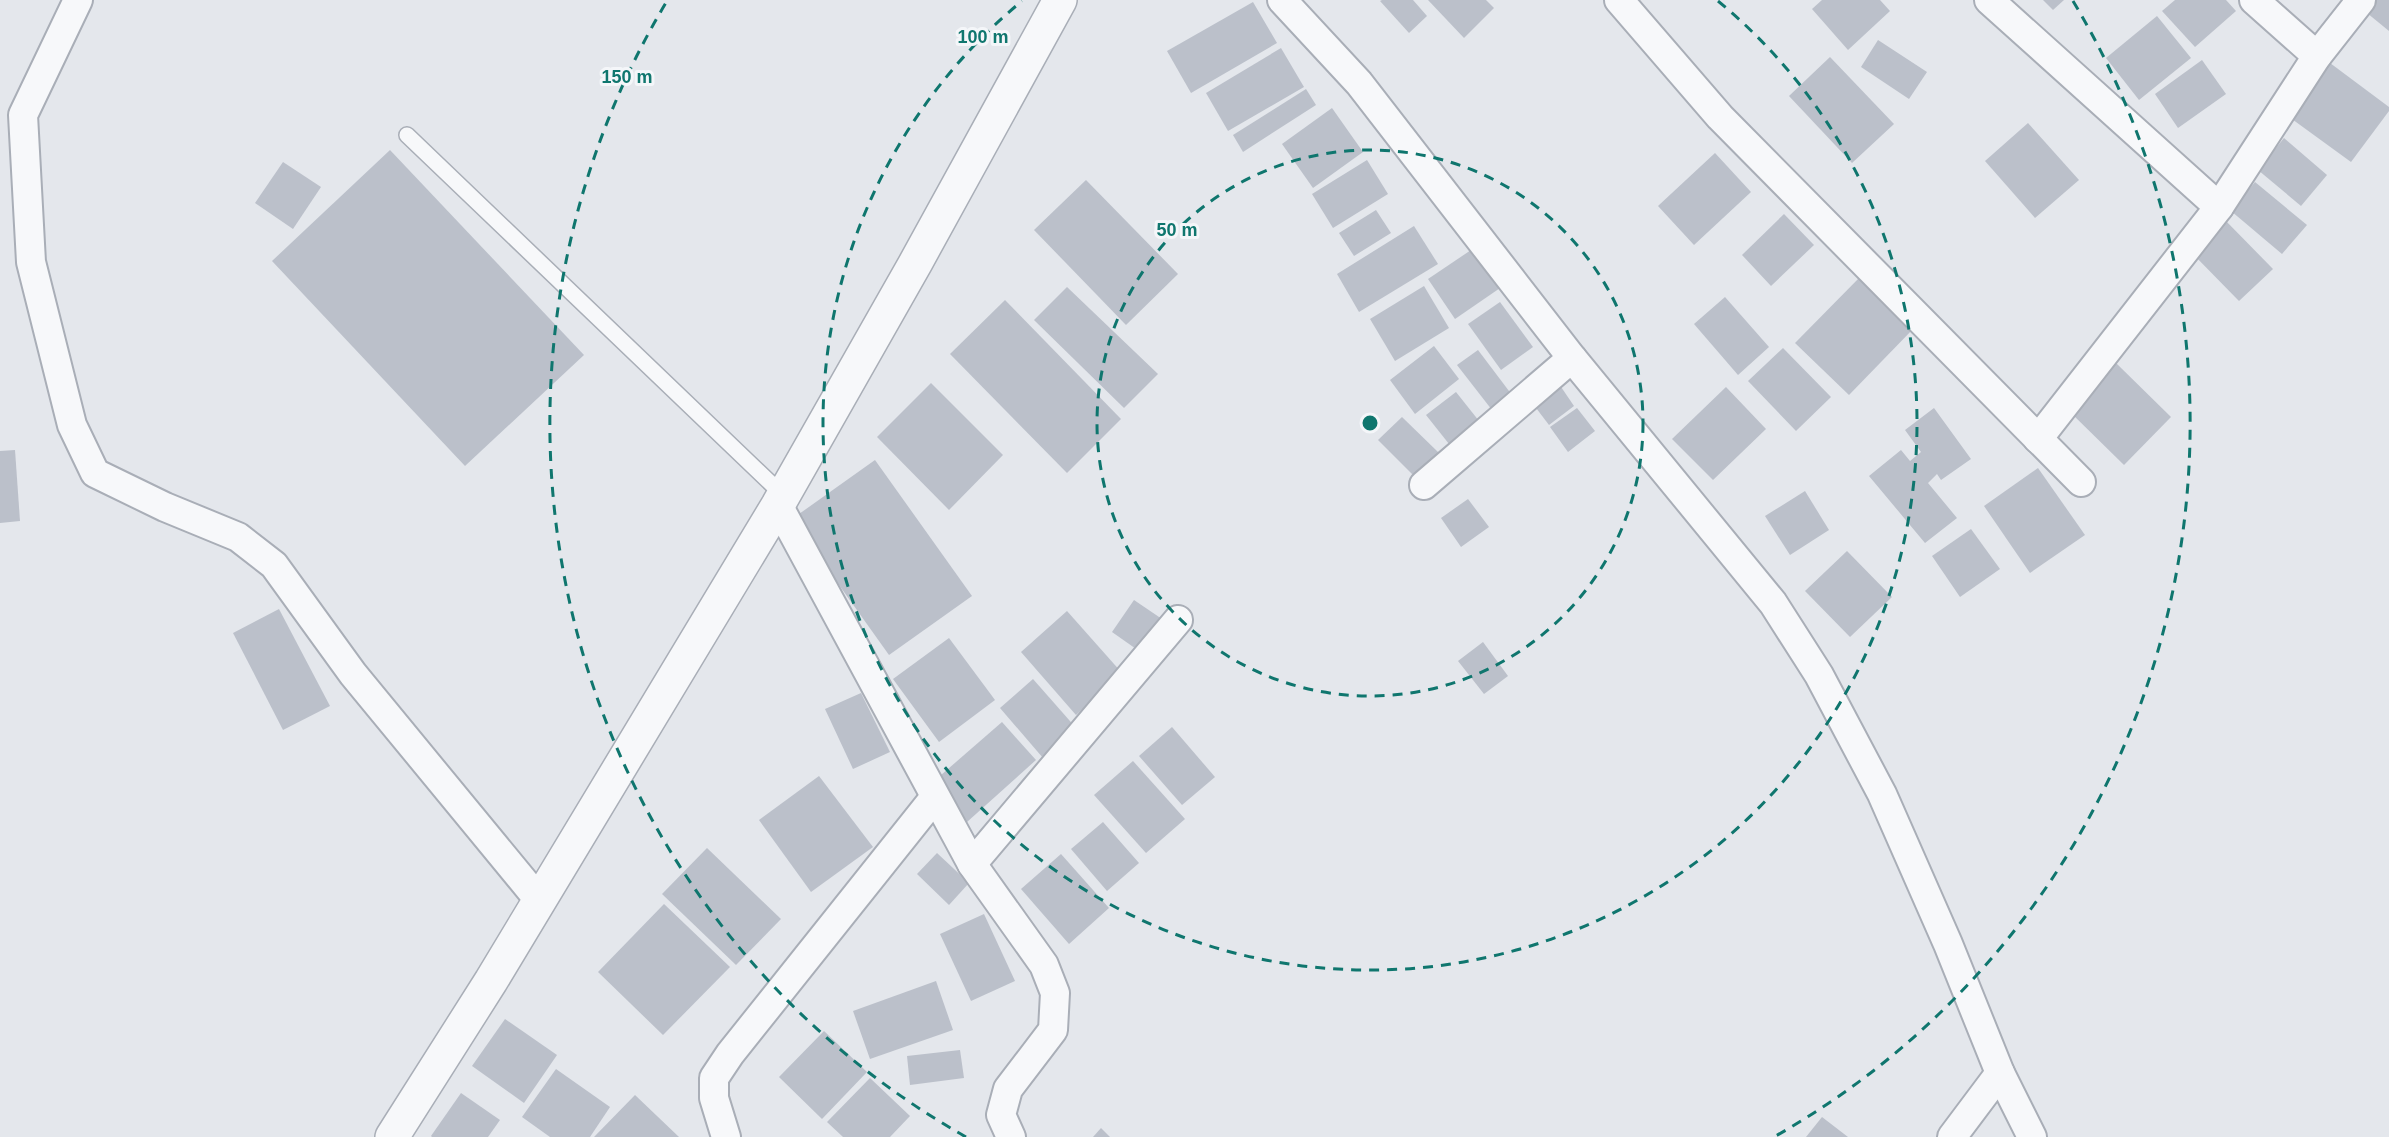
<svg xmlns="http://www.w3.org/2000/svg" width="2389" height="1137" font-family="Arial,sans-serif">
<rect width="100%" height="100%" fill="#e4e7ec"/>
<g fill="#bbc0ca">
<path d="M1382,0H1413L1427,16L1409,33L1380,1Z"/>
<path d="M1428,0H1486L1494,8L1464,38Z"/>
<path d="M1822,0H1880L1890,11L1848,50L1812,9Z"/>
<path d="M2043,0H2064L2053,10Z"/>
<path d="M2175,0H2226L2236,11L2195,47L2162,11Z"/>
<path d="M2377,0H2389V31L2367,13Z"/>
<path d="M1253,2L1277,43L1191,93L1167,51Z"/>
<path d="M2157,16L2191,58L2139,100L2106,58Z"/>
<path d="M1878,40L1927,72L1909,99L1861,67Z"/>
<path d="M1281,48L1304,87L1228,131L1206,93Z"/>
<path d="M1830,57L1894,124L1852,163L1789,96Z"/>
<path d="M2202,60L2226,94L2178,128L2155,94Z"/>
<path d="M2326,60L2389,107V111L2351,162L2285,114Z"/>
<path d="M1306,89L1316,105L1243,152L1233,135Z"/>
<path d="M1332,108L1363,152L1313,188L1282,144Z"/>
<path d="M2028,123L2079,180L2035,218L1985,161Z"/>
<path d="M2284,138L2327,175L2301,206L2258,170Z"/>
<path d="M390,150L584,355L465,466L272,261Z"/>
<path d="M1715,153L1751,192L1694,245L1658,206Z"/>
<path d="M1367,160L1388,194L1333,228L1312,194Z"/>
<path d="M283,162L321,187L293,229L255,203Z"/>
<path d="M1086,180L1178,274L1126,325L1034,230Z"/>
<path d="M2255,182L2307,225L2282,254L2231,211Z"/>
<path d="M1376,210L1391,233L1354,256L1339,233Z"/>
<path d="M1784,214L1814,245L1771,286L1742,255Z"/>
<path d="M2224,219L2273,269L2239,301L2191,252Z"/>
<path d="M1414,226L1438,264L1359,312L1337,274Z"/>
<path d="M1477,246L1503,286L1455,319L1428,279Z"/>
<path d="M1861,276L1914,328L1849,395L1795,343Z"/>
<path d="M1424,286L1449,328L1395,361L1370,319Z"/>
<path d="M1067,287L1158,374L1124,408L1034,320Z"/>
<path d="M1725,297L1769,347L1738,375L1694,324Z"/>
<path d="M1005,300L1121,419L1067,473L950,354Z"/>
<path d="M1500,302L1533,347L1501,370L1468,324Z"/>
<path d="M1434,346L1459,379L1415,414L1390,380Z"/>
<path d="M1783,348L1831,397L1796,431L1748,381Z"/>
<path d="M1478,350L1512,395L1492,410L1457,365Z"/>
<path d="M2116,363L2171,417L2124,465L2069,411Z"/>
<path d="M1557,381L1574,406L1549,425L1530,400Z"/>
<path d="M931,383L1003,455L949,510L877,437Z"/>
<path d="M1726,387L1766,429L1713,480L1672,439Z"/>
<path d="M1456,392L1483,426L1453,449L1426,415Z"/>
<path d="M1577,408L1595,431L1568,452L1550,427Z"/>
<path d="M1934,408L1971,459L1941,480L1937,474L1928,483L1957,518L1925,543L1869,476L1901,450L1910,461L1921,452L1905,430Z"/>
<path d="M1402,417L1439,453L1415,477L1378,440Z"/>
<path d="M15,450L20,521L0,523V451Z"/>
<path d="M875,460L972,596L889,655L792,519Z"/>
<path d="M2038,468L2085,535L2030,573L1984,506Z"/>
<path d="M1805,491L1829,530L1790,555L1765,516Z"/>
<path d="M1468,499L1489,527L1461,547L1441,518Z"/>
<path d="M1971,529L2000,569L1960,597L1932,556Z"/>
<path d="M1847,551L1892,597L1850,637L1805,591Z"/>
<path d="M1134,600L1162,619L1139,651L1112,632Z"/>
<path d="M279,609L330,706L283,730L233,633Z"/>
<path d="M1067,611L1122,673L1076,715L1021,652Z"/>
<path d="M949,638L995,700L939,742L893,679Z"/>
<path d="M1483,642L1508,676L1484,694L1458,661Z"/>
<path d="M1033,679L1077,729L1043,758L1000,708Z"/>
<path d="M861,693L890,752L853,769L825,709Z"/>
<path d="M1002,722L1036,760L967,822L933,782Z"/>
<path d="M1172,727L1215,777L1182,805L1139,756Z"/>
<path d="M1133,761L1185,819L1146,853L1094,795Z"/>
<path d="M819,776L873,847L811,892L759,820Z"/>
<path d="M1103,822L1139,863L1107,891L1071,849Z"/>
<path d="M707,848L781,919L736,965L662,894Z"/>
<path d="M937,853L969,883L949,905L917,874Z"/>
<path d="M1061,854L1109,908L1069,944L1021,889Z"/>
<path d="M664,904L730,967L663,1035L598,972Z"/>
<path d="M984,914L1015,981L971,1001L940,934Z"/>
<path d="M936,981L953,1030L870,1059L853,1011Z"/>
<path d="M505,1019L557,1055L524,1103L472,1066Z"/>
<path d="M824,1031L867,1072L822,1119L779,1077Z"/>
<path d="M960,1050L964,1078L910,1085L907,1056Z"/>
<path d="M556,1069L610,1107L590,1137H550L522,1117Z"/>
<path d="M870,1078L910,1116L890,1137H843L827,1122Z"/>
<path d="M461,1093L500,1120L488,1137H432L431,1136Z"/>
<path d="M635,1095L679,1137H594Z"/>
<path d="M1822,1117L1848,1137H1806Z"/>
<path d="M1101,1128L1110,1137H1093Z"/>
</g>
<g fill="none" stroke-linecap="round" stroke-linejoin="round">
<defs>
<path id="service" d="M407,135L784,496"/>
<g id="minor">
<path d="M78,0L23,115L31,262L72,425L95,473L165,507L238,537L274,565L353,674L539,900"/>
<path d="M1282,0L1359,83L1572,358L1773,603L1819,675L1882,794L1948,944L2000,1073L2032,1137"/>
<path d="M1619,0L1720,117L2081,482"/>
<path d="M1989,0L2219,207"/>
<path d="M2254,0L2317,56"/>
<path d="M2038,439L2219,207L2317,56L2361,0"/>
<path d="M1424,485L1572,358"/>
<path d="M778,505L972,864L1044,965L1055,993L1053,1030L1008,1089L1001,1115L1011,1137"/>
<path d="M972,864L1178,620"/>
<path d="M726,1137L714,1098V1078L730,1054L935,797"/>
<path d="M1952,1137L2000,1073"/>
</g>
<path id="tertiary" d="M392,1137L491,981L778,505L916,262L1060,0"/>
</defs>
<use href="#service" stroke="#a9aeb7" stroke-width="18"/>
<use href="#minor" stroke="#a9aeb7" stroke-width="32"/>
<use href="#tertiary" stroke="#a9aeb7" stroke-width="36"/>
<use href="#service" stroke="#f7f8fa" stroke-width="15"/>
<use href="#minor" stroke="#f7f8fa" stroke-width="28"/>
<use href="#tertiary" stroke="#f7f8fa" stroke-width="33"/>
</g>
<g fill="none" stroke="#0f766e" stroke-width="3" stroke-dasharray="10 8">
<circle cx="1370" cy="423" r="273"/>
<path d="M1718 1A547 547 0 1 1 1022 1"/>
<path d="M966 1137A820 820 0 0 1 667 1M2073 1A820 820 0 0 1 1774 1137"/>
</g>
<circle cx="1370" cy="423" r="9" fill="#0f766e" stroke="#f4f6f9" stroke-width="3"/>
<g font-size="18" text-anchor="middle" font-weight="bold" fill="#0f766e" stroke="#f4f6f9" stroke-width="6" stroke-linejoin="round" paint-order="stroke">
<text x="983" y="43">100 m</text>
<text x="627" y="83">150 m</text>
<text x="1177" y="236">50 m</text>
</g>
</svg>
